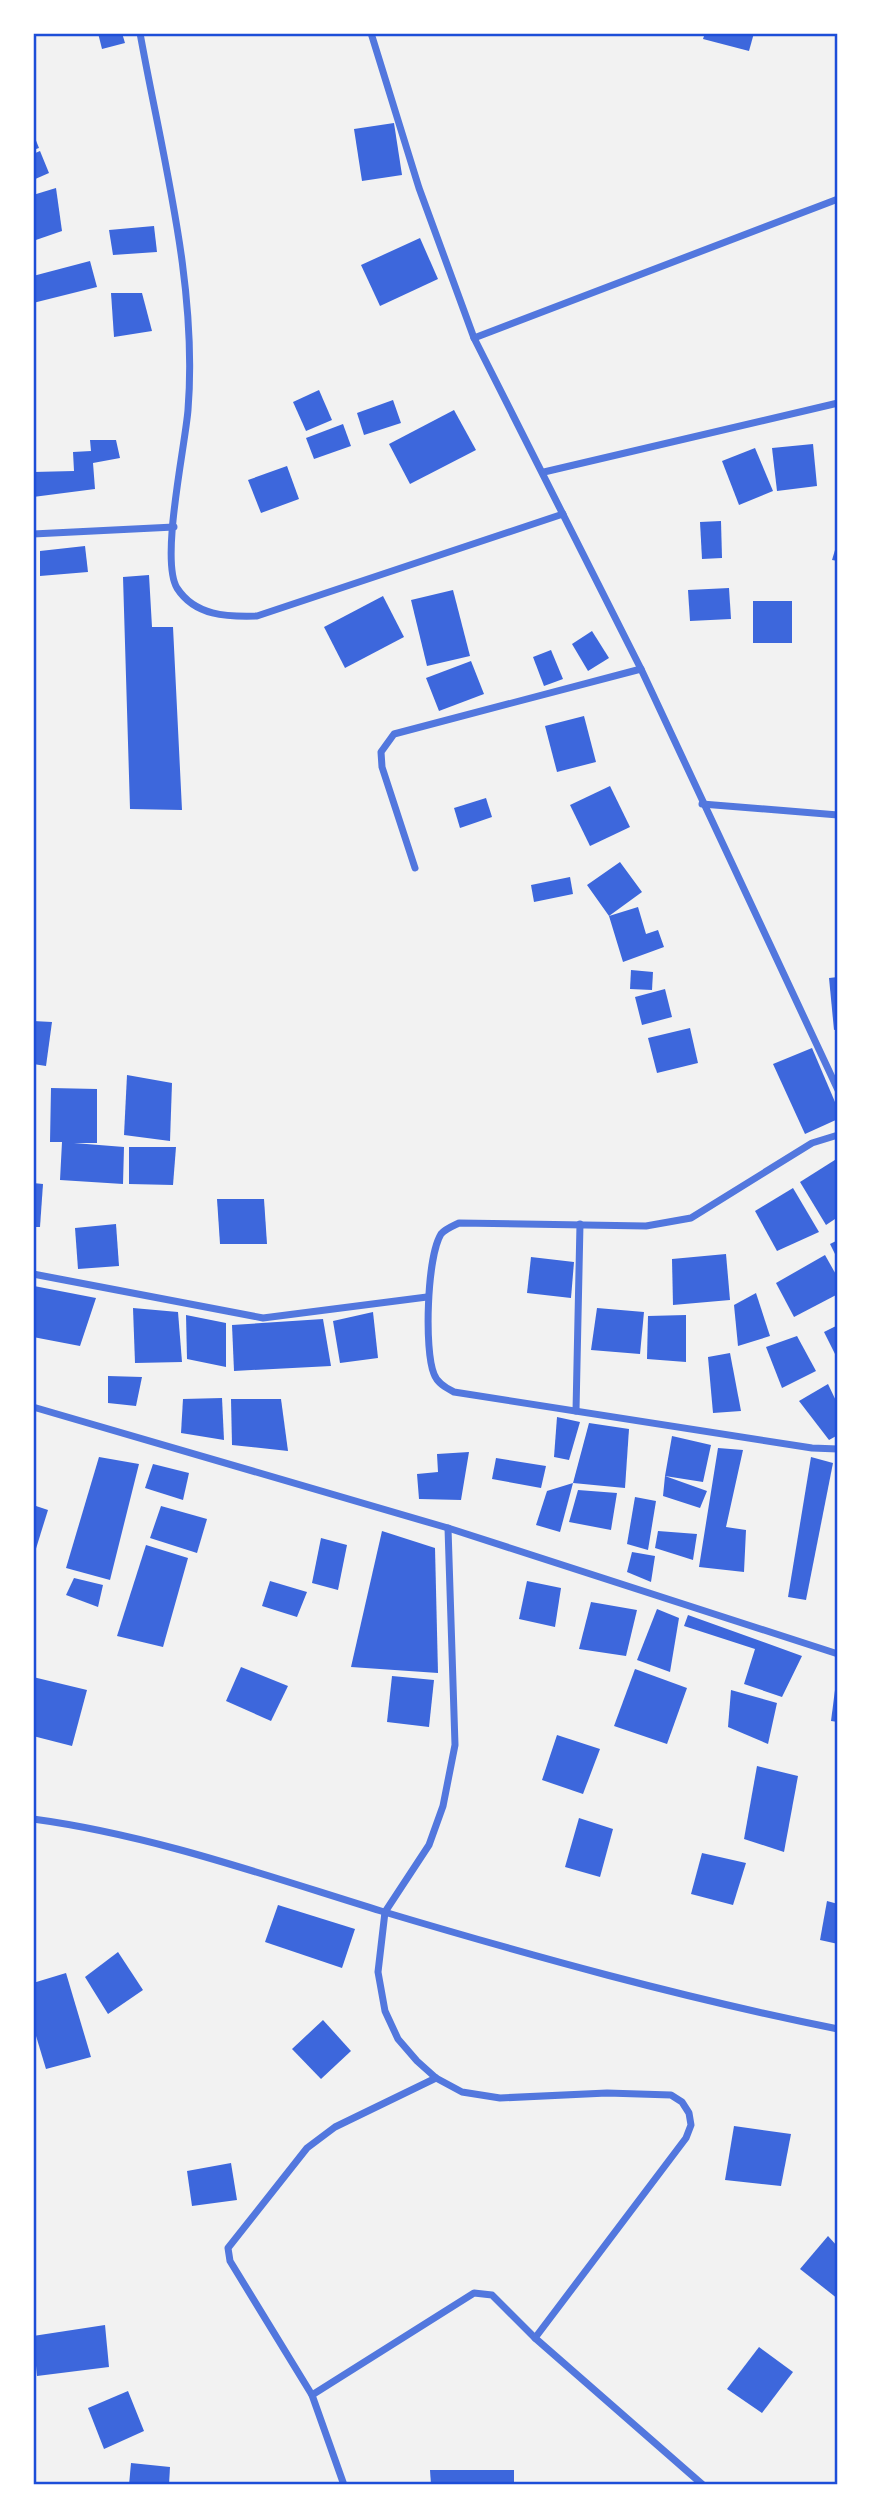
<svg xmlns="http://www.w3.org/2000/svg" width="871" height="2518" font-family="'PT Serif',serif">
<rect width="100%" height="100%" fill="#f2f2f2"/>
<g fill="#3d67dc">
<path d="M98,33H122L125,43L102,49Z"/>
<path d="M705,33H754L749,51L703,39Z"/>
<path d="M394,123L402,175L362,181L354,129Z"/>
<path d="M33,133L39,148L33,150Z"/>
<path d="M40,151L49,173L33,180V154Z"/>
<path d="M56,188L62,231L33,241V195Z"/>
<path d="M154,226L157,252L113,255L109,230Z"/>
<path d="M420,238L438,279L380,306L361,265Z"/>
<path d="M90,261L97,287L33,303V276Z"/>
<path d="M111,293H142L152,331L114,337Z"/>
<path d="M319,390L332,420L306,431L293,402Z"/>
<path d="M393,400L401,423L364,435L357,413Z"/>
<path d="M454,410L476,450L410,484L389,444Z"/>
<path d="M343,424L351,446L314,459L306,438Z"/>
<path d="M90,440H116L120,458L93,463L95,489L33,497V472L74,471L73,452L91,451Z"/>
<path d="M813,444L817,486L777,491L772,448Z"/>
<path d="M755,448L773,491L739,505L722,461Z"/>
<path d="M287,466L299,499L261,513L248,480Z"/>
<path d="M721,521L722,558L702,559L700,522Z"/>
<path d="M838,540V561L832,560Z"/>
<path d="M85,546L88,572L40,576V551Z"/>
<path d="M149,575L152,627H173L182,810L130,809L123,577Z"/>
<path d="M729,588L731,619L690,621L688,590Z"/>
<path d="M453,590L470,656L427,666L411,600Z"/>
<path d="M383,596L404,637L345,668L324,627Z"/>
<rect x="753" y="601" width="39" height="42"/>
<path d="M592,631L609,658L588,671L572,644Z"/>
<path d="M551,650L563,679L544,686L533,657Z"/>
<path d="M471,661L484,694L439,711L426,678Z"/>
<path d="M584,716L596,762L557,772L545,726Z"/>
<path d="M610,786L630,827L590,846L570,805Z"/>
<path d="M486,798L492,817L460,828L454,808Z"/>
<path d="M620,862L642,892L609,916L638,907L646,934L658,930L664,947L623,962L609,916L587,885Z"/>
<path d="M570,877L573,894L534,902L531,885Z"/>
<path d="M631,970L653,972L652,990L630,989Z"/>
<path d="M838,977V1029L834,1030L829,978Z"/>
<path d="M665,989L672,1017L642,1025L635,997Z"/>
<path d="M33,1021L52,1022L46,1066L33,1064Z"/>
<path d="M690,1028L698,1063L657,1073L648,1038Z"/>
<path d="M812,1048L838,1109V1119L805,1134L773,1064Z"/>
<path d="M127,1075L172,1083L170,1141L124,1135Z"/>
<path d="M51,1088L97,1089V1143H74L124,1147L123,1184L60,1180L62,1142H50Z"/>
<path d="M129,1147H176L173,1185L129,1184Z"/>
<path d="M838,1158V1217L826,1225L800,1182Z"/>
<path d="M33,1183L43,1184L40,1227H33Z"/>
<path d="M793,1188L819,1232L777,1251L755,1211Z"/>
<path d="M217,1199H264L267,1244H220Z"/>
<path d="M116,1224L119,1266L78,1269L75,1228Z"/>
<path d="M838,1240V1260L830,1244Z"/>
<path d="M726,1254L730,1300L673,1305L672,1259Z"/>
<path d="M825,1255L838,1278V1294L794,1317L776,1283Z"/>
<path d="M531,1257L574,1262L571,1298L527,1293Z"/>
<path d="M34,1286L96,1298L80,1346L33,1337Z"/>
<path d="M756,1293L770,1336L738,1346L734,1305Z"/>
<path d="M133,1308L178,1312L182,1362L135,1363Z"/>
<path d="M597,1308L644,1312L640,1354L591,1350Z"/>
<path d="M373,1312L378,1358L340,1363L333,1321Z"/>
<path d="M186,1315L226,1323V1367L187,1359Z"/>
<path d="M686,1315V1362L647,1359L648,1316Z"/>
<path d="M323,1319L331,1366L234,1371L232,1325Z"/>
<path d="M838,1325V1360L824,1332Z"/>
<path d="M797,1336L816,1371L782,1388L766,1347Z"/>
<path d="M730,1353L741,1411L713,1413L708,1357Z"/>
<path d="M108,1376L142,1377L136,1406L108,1403Z"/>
<path d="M828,1384L838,1405V1435L829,1440L799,1401Z"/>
<path d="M222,1398L224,1440L181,1433L183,1399Z"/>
<path d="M231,1399H281L288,1451L232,1445Z"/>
<path d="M557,1417L580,1422L569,1460L554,1457Z"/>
<path d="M589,1423L629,1429L625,1488L573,1483Z"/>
<path d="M672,1436L711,1445L703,1482L665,1476L707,1491L700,1508L663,1496L665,1476Z"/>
<path d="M718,1448L743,1450L726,1527L746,1530L744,1572L699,1567Z"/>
<path d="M469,1452L461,1500L419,1499L417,1474L438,1472L437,1454Z"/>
<path d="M99,1457L139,1464L110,1580L66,1568Z"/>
<path d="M811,1457L833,1463L806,1600L788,1597Z"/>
<path d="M496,1458L546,1466L541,1488L492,1479Z"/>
<path d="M153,1464L189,1473L183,1500L145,1488Z"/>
<path d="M573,1483L560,1532L536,1525L547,1491Z"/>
<path d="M578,1490L617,1493L611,1530L569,1522Z"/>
<path d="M635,1497L656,1501L648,1550L627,1544Z"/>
<path d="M33,1505L48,1510L34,1555L33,1554Z"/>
<path d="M161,1506L207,1519L197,1553L150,1538Z"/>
<path d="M382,1531L435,1548L438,1673L351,1667Z"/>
<path d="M658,1531L697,1534L693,1560L655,1548Z"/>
<path d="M321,1538L347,1545L338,1590L312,1583Z"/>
<path d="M146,1545L188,1558L163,1647L117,1636Z"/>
<path d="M632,1552L655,1556L651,1582L627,1572Z"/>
<path d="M74,1578L103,1585L98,1607L66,1595Z"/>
<path d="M270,1581L307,1592L297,1617L262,1606Z"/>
<path d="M527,1581L561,1588L555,1627L519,1619Z"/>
<path d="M591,1602L637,1610L626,1656L579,1649Z"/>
<path d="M657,1609L679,1618L670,1672L637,1660Z"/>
<path d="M688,1615L802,1656L782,1697L744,1684L755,1649L684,1626Z"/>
<path d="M241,1667L288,1686L271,1721L226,1701Z"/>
<path d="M635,1669L687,1688L667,1744L614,1726Z"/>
<path d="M392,1676L434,1680L429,1727L387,1722Z"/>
<path d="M33,1677L87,1690L72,1746L33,1736Z"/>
<path d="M836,1682H838V1722L831,1721Z"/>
<path d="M731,1690L777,1703L768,1744L728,1727Z"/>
<path d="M557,1735L600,1749L583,1794L542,1780Z"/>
<path d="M757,1766L798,1776L784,1852L744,1839Z"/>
<path d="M579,1818L613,1829L600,1877L565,1867Z"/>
<path d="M702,1853L746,1863L733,1905L691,1894Z"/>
<path d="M827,1901L838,1904V1944L820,1940Z"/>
<path d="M278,1905L355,1929L342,1968L265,1942Z"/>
<path d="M118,1952L143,1990L108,2014L85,1977Z"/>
<path d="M66,1973L91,2057L46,2069L33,2026V1983Z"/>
<path d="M323,2020L351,2051L321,2079L292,2049Z"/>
<path d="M734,2126L791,2134L781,2186L725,2180Z"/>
<path d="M231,2163L237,2200L192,2206L187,2171Z"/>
<path d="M828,2236L838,2247V2299L800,2269Z"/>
<path d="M105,2325L109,2367L37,2376L33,2336Z"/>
<path d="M759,2347L793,2372L762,2413L727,2389Z"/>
<path d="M128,2391L144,2431L104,2449L88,2408Z"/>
<path d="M131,2463L170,2467L169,2485H129Z"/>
<path d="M430,2470H514V2485H431Z"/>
</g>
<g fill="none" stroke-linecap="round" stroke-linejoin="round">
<g stroke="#5277de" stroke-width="7">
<path d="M140,33C162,156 198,285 188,410C185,447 160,560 177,588C195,616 227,617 257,616L563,514"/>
<path d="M371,33L419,188L474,338L641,669L838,1090"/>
<path d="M474,338L838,199"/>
<path d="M544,472L838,403"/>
<path d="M33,534L174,527"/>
<path d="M702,804L838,815"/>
<path d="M415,868L382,767L381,752L394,734L641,669"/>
<path d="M838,1135L812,1143L691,1218L646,1226L459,1223C453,1226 445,1229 441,1234C427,1257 424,1350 434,1374C437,1383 446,1388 454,1392L812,1448L838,1449"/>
<path d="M33,1274L263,1318L427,1297"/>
<path d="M33,1407L448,1528L838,1654"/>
<path d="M576,1411L580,1224"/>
<path d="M448,1528L455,1745L443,1806L429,1845L385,1912L378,1972L385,2011L398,2039L417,2061L436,2078L462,2092L500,2098L607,2093L671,2095L682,2102L689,2113L691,2125L686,2138L535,2338L703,2485"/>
<path d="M33,1819C152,1835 267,1876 381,1911C532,1956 683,1998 838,2029"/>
<path d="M312,2395L474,2293L492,2295L535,2338"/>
<path d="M344,2485L312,2395L230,2261L228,2248L307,2148L335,2127L436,2078"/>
</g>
</g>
<rect width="871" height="2518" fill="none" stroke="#ffffff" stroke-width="70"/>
<rect x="35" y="35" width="801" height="2448" fill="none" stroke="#1d4ed8" stroke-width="2.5"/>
</svg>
